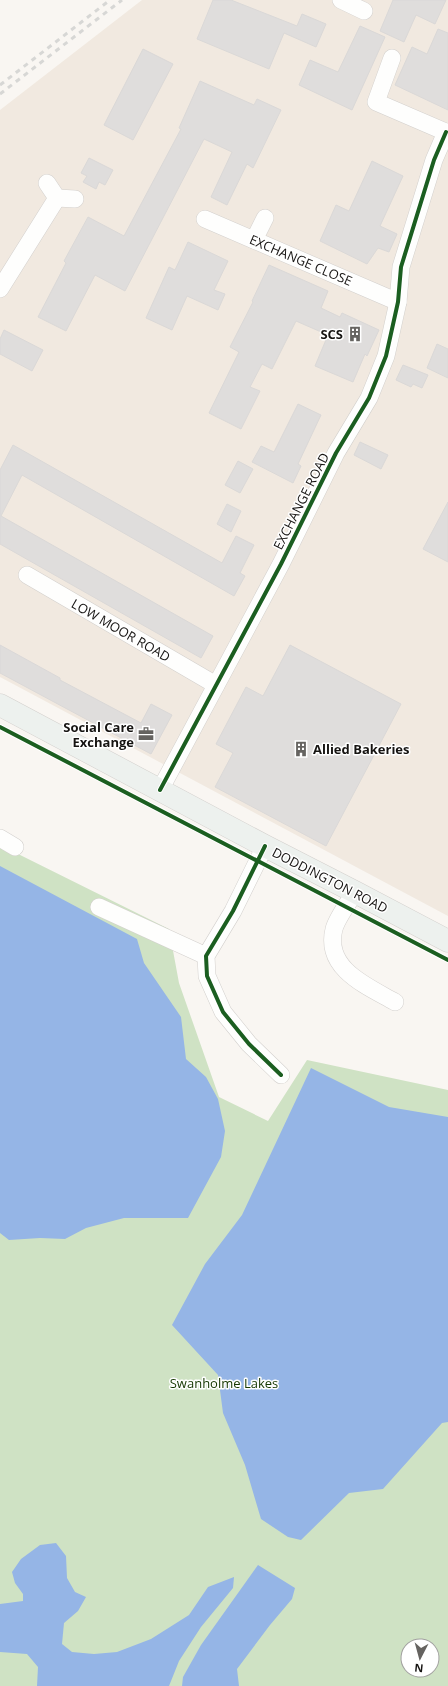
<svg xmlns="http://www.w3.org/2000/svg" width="448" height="1686" font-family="'Open Sans',sans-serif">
<rect width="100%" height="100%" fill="#f9f6f2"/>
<path fill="#f1e9e0" d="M142,0H448V916L0,677V110Z"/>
<path fill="#cfe2c4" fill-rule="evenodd" d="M0,845L169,929L179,983L219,1097L268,1121L307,1060L448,1090V1686H0ZM408,1646H432V1670H408Z"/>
<g fill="#95b5e6">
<path d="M0,866L137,939L144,963L181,1017L186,1059L206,1077L218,1099L225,1131L221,1157L188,1218H124L86,1228L65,1239L40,1238L9,1240L0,1233Z"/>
<path d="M311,1068L389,1107L448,1117V1422L442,1423L383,1489L349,1493L301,1540L288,1537L261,1519L245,1465L223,1413L218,1375L172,1325L205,1264L242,1215Z"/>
<path d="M56,1543L66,1556L67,1578L75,1592L86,1597L78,1611L64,1623L62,1644L72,1652L94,1654L117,1652L151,1639L189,1615L208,1587L234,1577L233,1588L201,1627L179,1661L169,1686H37L38,1667L27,1654L0,1652V1604L23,1601V1594L15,1583L12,1572L21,1559L40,1545Z"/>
<path d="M258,1565L295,1588L292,1599L270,1625L237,1669L239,1686H182L183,1677L201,1645Z"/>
</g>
<g fill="#dfdddc" stroke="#dad8d7">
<path d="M213,0H231L297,26L302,14L326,24L316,47L284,33L269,69L197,39Z"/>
<path d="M393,0H446L435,24L416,15L404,42L380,31Z"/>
<path d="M360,26L385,37L352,110L299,85L310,60L338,72Z"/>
<path d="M438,29L448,33V110L395,85L412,47L427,54Z"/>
<path d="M143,49L173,64L133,140L104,125Z"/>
<path d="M200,81L254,105L257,99L281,110L253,168L247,164L227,205L211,197L232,152L204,139L125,291L95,275L66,331L38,317L66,263L64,261L88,217L124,236L181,129L179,128Z"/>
<path d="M89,158L113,170L105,185L99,182L96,189L83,182L87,176L81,173Z"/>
<path d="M372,161L403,176L380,226L397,234L389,252L378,248L367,264L320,241L336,205L349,211Z"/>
<path d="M188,242L228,261L214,290L225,294L218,310L187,296L172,330L146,318L169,267L175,270Z"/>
<path d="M269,265L328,291L321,308L340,317L342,313L379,330L367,356L365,354L353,382L315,366L328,335L296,321L272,369L262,364L250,387L260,391L241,429L209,413L239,352L230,347L253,302L252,301Z"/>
<path d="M4,330L43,350L32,371L0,354V339Z"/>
<path d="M437,344L448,349V378L427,368Z"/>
<path d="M403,365L428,375L422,388L413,384L411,387L396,380Z"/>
<path d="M298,404L321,415L298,464L301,466L293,483L252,462L261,446L274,452Z"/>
<path d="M360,442L388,455L381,469L354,455Z"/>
<path d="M13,445L222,563L236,536L254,545L240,573L245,576L234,596L22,475L1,516L213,636L201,658L0,544V470Z"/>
<path d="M238,461L253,469L240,493L225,485Z"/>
<path d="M448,502V562L423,549Z"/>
<path d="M227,504L241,511L231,532L217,524Z"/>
<path d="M0,645L60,678V680L141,723L151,704L172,715L151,754L0,673Z"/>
<path d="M290,645L401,704L326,846L215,787L233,753L216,744L246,687L263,696Z"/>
</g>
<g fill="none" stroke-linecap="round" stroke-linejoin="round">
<defs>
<g id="minor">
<path d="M341,0L364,11"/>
<path d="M392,58L376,102L448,133"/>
<path d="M47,183L57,198L75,199"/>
<path d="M205,219L398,302"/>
<path d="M254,240L265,218"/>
<path d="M0,289L57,198"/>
<path d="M27,575L216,685"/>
<path d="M160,790L281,564L336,453L369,398L386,356L398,302L401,267L434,160L446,132"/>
<path d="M0,838L15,847"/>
<path d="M265,846L233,911L206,956L207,976L223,1012L249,1044L281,1075"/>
<path d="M355,892C349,902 337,918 334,929C324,969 367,986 395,1002"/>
<path d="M99,907L206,956"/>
</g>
<path id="secondary" d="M0,705L265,846L355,892L448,941"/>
</defs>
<use href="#minor" stroke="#d3d0cd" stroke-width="18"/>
<use href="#secondary" stroke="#d3d0cd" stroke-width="23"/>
<use href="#minor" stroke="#fefefd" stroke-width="17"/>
<use href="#secondary" stroke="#edf1ee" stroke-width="22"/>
<g stroke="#d7d7d5" stroke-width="3" stroke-dasharray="5 5" stroke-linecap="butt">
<path d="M0,85L110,0"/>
<path d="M0,94L122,0"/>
</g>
<defs>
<g id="cycleway">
<path d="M0,727L448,960"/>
<path d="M160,790L281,564L336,453L369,398L386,356L398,302L401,267L434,160L446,132"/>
<path d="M265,846L233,911L206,956L207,976L223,1012L249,1044L281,1075"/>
</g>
</defs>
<use href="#cycleway" stroke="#fff" stroke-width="6"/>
<use href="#cycleway" stroke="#1b5e20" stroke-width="4"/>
</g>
<defs>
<symbol id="building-bare" viewBox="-9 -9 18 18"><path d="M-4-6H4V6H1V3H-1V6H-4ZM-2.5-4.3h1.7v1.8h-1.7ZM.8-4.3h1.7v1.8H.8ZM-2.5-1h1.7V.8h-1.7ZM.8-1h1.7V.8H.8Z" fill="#656360" stroke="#fff" stroke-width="2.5" paint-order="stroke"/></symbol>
<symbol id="office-bare" viewBox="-9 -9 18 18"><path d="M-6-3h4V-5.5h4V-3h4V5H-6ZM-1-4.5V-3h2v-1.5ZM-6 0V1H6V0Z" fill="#656360" stroke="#fff" stroke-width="2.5" paint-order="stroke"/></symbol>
</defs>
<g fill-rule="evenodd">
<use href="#building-bare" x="344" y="323" width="22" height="22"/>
<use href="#office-bare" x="135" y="723" width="22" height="22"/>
<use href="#building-bare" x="290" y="738" width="22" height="22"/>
</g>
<g text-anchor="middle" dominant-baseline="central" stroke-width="3" stroke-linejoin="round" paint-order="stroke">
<g font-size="13" fill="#161412" stroke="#fff">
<text transform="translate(301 260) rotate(23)">EXCHANGE CLOSE</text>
<text transform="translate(301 501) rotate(-63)">EXCHANGE ROAD</text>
<text transform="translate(121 630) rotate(30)">LOW MOOR ROAD</text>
<text transform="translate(330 880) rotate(27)">DODDINGTON ROAD</text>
</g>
<g font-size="13" font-weight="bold" fill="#161412" stroke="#fff" text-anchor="end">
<text x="343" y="334">SCS</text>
<text x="134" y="727">Social Care<tspan x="134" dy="15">Exchange</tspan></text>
<text x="313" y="749" text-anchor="start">Allied Bakeries</text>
</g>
<g font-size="13" fill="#143701" stroke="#fff">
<text x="224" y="1383">Swanholme Lakes</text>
</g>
</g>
<g transform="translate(420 1658) rotate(186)"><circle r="19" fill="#ffffff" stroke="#a2a1a0"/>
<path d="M0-3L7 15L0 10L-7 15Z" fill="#656360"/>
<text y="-6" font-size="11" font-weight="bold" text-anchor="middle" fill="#161412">N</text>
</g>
</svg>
